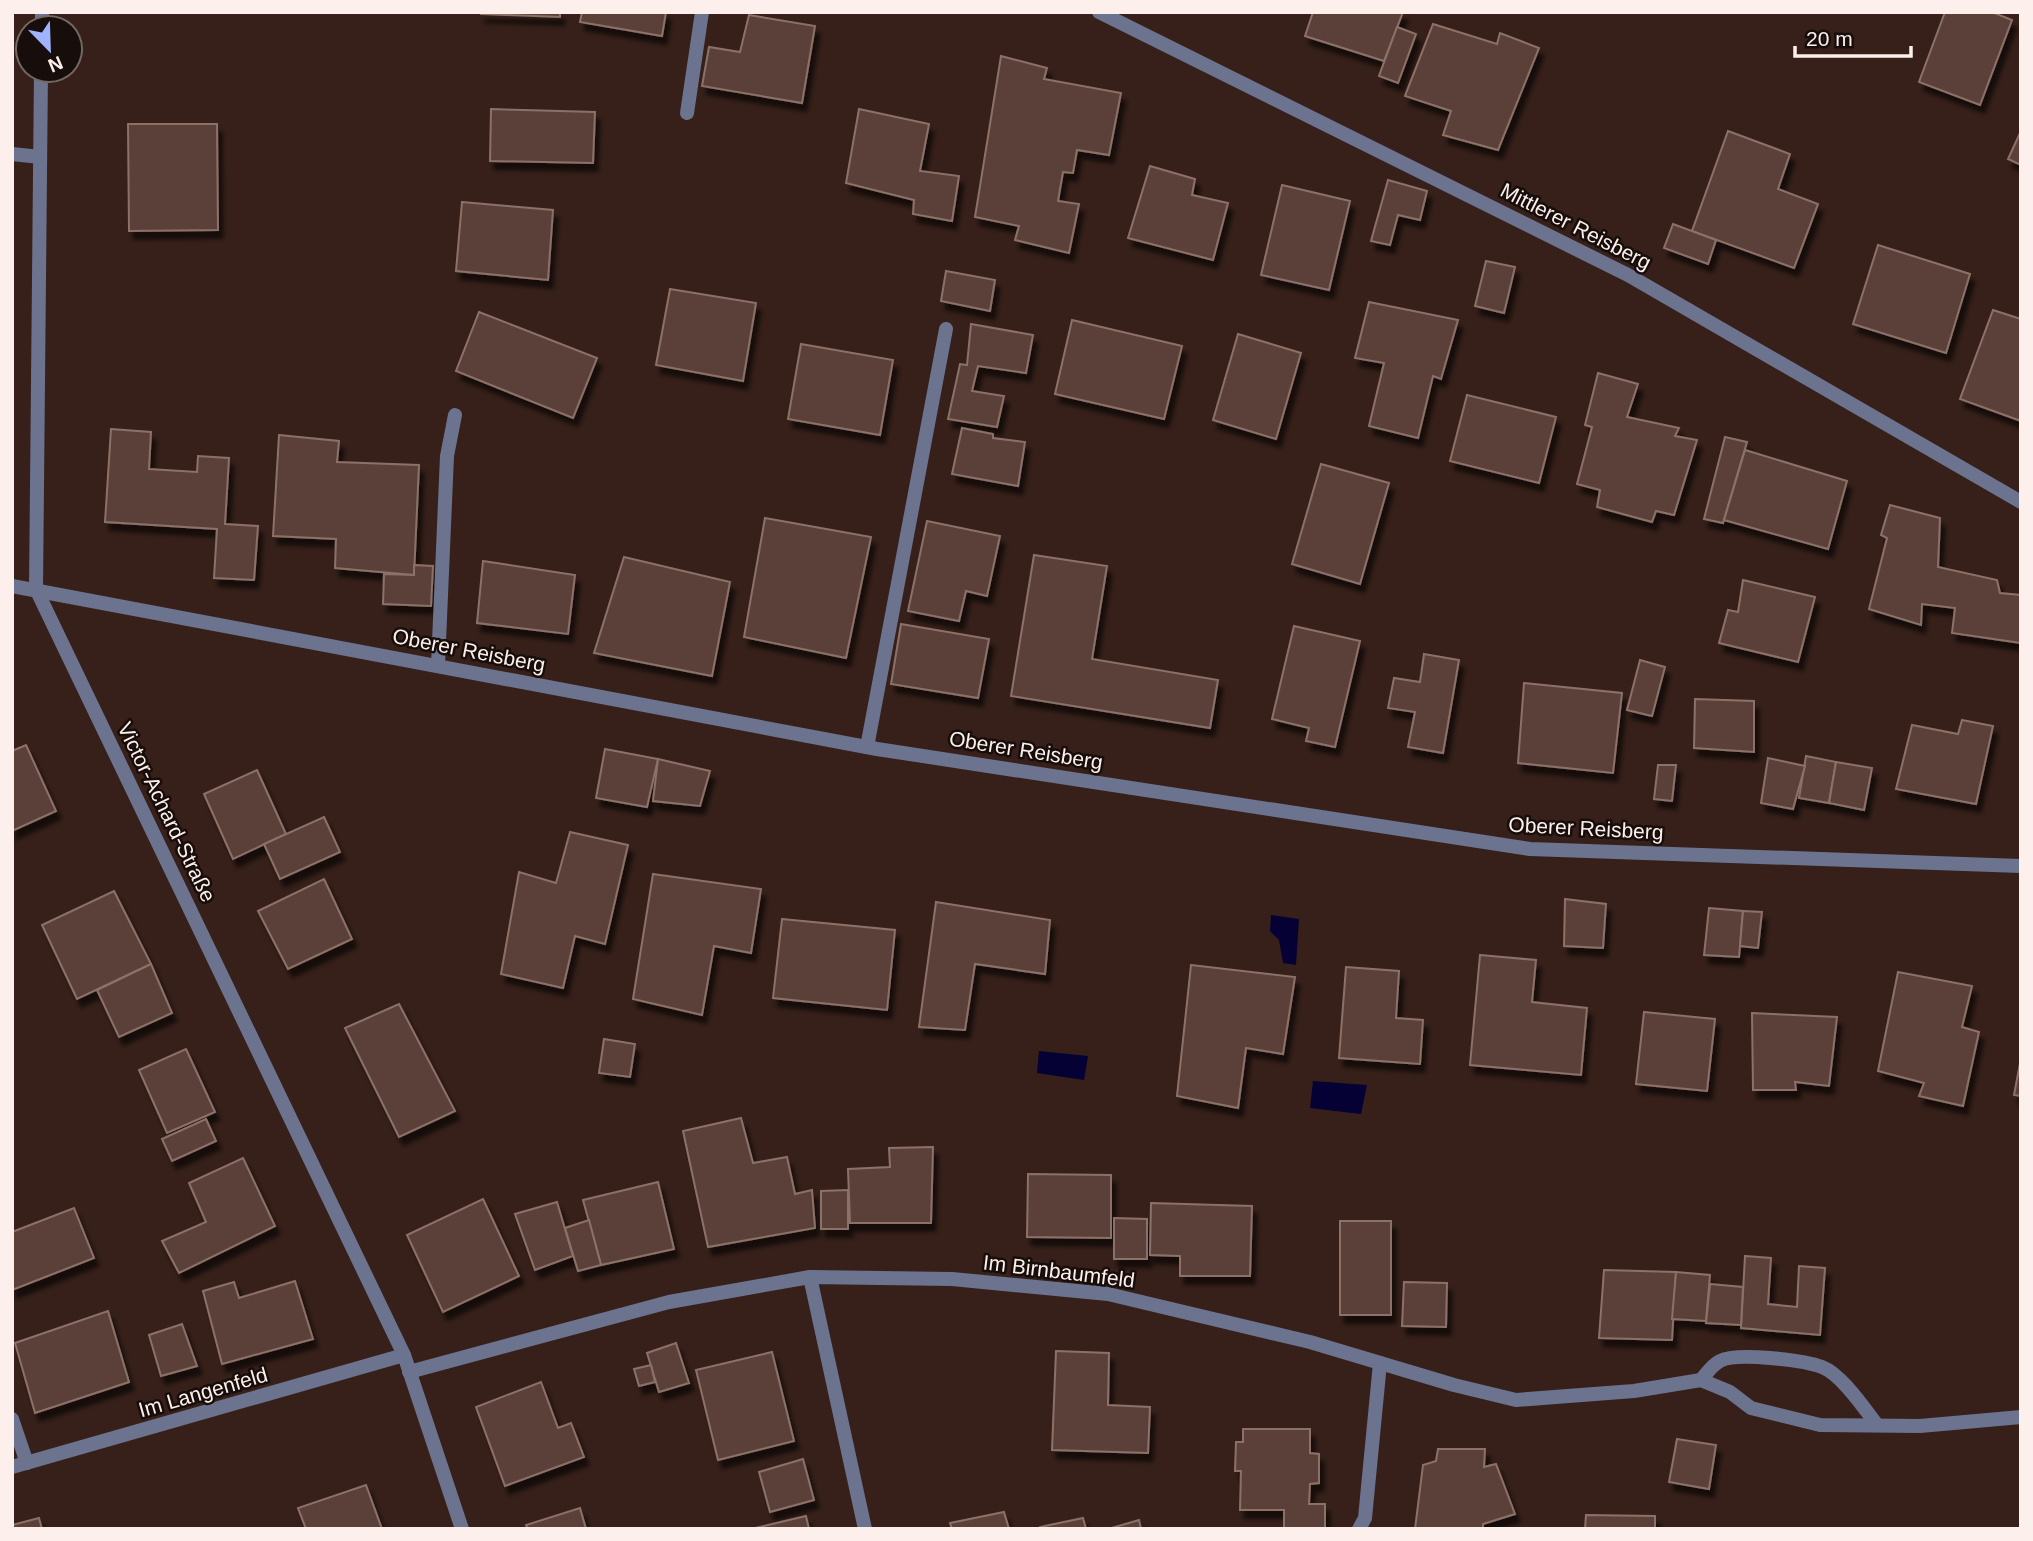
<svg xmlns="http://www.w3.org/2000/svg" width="2033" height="1541" font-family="Helvetica,sans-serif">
<defs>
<filter id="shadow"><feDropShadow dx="4.5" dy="8" stdDeviation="2" flood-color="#0009"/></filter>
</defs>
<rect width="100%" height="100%" fill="#362019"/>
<g fill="#060135">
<path d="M1271,915L1299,919L1296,965L1283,963L1279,940L1270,931Z"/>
<path d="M1039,1051L1088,1056L1084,1080L1037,1073Z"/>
<path d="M1313,1081L1367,1085L1361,1114L1310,1108Z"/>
</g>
<g fill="#5a4139" stroke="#8c7168" stroke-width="2" filter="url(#shadow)">
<path d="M481,12H560V17L481,14Z"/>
<path d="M582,12H666L662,36L580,22Z"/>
<path d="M1313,12H1403L1384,61L1305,36Z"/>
<path d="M1945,12H1992L2012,20L1980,105L1919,82Z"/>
<path d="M749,15L815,26L802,103L702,86L709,47L740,52Z"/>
<path d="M1433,24L1497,44L1500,33L1539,48L1498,150L1443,135L1451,111L1405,96Z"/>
<path d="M1397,27L1416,34L1398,83L1379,76Z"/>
<path d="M1001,56L1047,68L1044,79L1121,93L1109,155L1077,150L1073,173L1063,172L1058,201L1079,204L1069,253L1015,240L1019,226L975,217Z"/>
<path d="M491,109L595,112L593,163L490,161Z"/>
<path d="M859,109L929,124L920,171L959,176L952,221L913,214L914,200L846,183Z"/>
<path d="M128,124H217L218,230L129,231Z"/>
<path d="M1728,131L1790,154L1778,189L1818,204L1794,268L1692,231Z"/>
<path d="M2021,131V165L2008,159Z"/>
<path d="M1150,166L1195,179L1192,195L1228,203L1213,260L1128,238Z"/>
<path d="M1388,180L1427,191L1420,220L1398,215L1390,245L1371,241Z"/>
<path d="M1282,185L1350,201L1329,290L1261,275Z"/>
<path d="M462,202L553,210L548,280L456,271Z"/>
<path d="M1673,224L1716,240L1708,264L1664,248Z"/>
<path d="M1878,245L1970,274L1946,353L1853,324Z"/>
<path d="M1486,261L1515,267L1504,313L1475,306Z"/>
<path d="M946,271L995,280L990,311L941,301Z"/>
<path d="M670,289L756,303L743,381L656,365Z"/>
<path d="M1369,302L1458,320L1441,379L1433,376L1418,438L1369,426L1384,363L1355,358Z"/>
<path d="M1993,310L2021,319V421L1960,399Z"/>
<path d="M479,312L597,358L573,418L456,371Z"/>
<path d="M1072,320L1182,346L1164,419L1055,394Z"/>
<path d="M971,324L1033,335L1026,373L978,366L972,391L1004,396L997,427L948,419L960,364L967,365Z"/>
<path d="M1238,334L1301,353L1276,439L1213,420Z"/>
<path d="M801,344L893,360L880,435L788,419Z"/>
<path d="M1598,373L1638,384L1627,417L1679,428L1675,436L1697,440L1674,515L1656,511L1652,522L1597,507L1600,490L1577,484L1592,427L1585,425Z"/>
<path d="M1467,395L1556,417L1539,483L1450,461Z"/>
<path d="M962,428L993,434V438L1025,442L1018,486L952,474Z"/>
<path d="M111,429L151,432L149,469L197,472L198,456L229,458L225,524L258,526L254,580L214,578L217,529L105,522Z"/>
<path d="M279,435L339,441L337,462L419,465L414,575L335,568L336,539L273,536Z"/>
<path d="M1725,437L1747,442L1723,523L1704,519Z"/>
<path d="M1745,450L1847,481L1828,549L1724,520Z"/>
<path d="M1321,464L1389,483L1360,584L1292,564Z"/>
<path d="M1890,505L1940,518L1938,567L1997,580L2000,593L2021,595V643L1952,633L1955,608L1922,604L1921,625L1869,609L1887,538L1881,535Z"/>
<path d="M765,518L871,537L846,658L744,637Z"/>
<path d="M927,521L1000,536L987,596L966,591L959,621L908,611Z"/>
<path d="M1034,555L1107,566L1092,659L1218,680L1210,728L1011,696Z"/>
<path d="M624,557L730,582L712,676L594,653Z"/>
<path d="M483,561L575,575L568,634L477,623Z"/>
<path d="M414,565L433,566L431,606L383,604L384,574L414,575Z"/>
<path d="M1743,580L1815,597L1798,662L1719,643L1728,610L1738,612Z"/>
<path d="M901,624L989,639L978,698L891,684Z"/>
<path d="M1294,626L1360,641L1335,747L1306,741L1309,728L1272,719Z"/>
<path d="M1424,654L1459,660L1443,753L1408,747L1415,712L1388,708L1394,678L1420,682Z"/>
<path d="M1640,660L1665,667L1652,716L1627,710Z"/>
<path d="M1524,683L1622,693L1613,773L1518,763Z"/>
<path d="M1695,699L1754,701V752L1694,748Z"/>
<path d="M1962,720L1993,726L1976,804L1896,789L1912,725L1958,734Z"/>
<path d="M26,745L56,811L12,831V751Z"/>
<path d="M605,749L658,759L647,807L596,798Z"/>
<path d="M1806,756L1836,762L1829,803L1799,798Z"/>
<path d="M1768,758L1805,766L1793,809L1761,803Z"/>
<path d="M658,759L710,771L700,806L653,801Z"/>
<path d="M1836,762L1872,768L1864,810L1829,803Z"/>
<path d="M1658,765H1676L1672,801L1654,799Z"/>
<path d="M257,770L286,834L233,859L204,794Z"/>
<path d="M324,817L340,852L280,879L264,844Z"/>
<path d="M570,832L628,845L605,944L575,936L563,988L501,974L519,872L556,883Z"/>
<path d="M653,874L761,889L751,953L714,946L702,1015L633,999Z"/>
<path d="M324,879L352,939L288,969L258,911Z"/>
<path d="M114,891L151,964L77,999L42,925Z"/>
<path d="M1565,899L1606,904L1603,948L1564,946Z"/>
<path d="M936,902L1050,920L1045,974L975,964L965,1030L919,1027Z"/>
<path d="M1709,908L1743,911L1739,957L1704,955Z"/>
<path d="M1743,911L1762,912L1758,948L1740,946Z"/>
<path d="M782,919L895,930L887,1010L773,998Z"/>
<path d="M1480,955L1536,960L1532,1002L1587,1008L1581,1075L1470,1065Z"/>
<path d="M151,964L172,1013L119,1037L97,990Z"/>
<path d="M1191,965L1295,977L1283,1054L1246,1048L1238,1108L1177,1096Z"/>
<path d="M1346,967L1399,971L1396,1018L1423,1020L1420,1064L1339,1058Z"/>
<path d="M1898,972L1972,986L1962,1027L1979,1032L1963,1106L1919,1096L1924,1083L1878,1071Z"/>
<path d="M399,1004L455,1111L399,1137L345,1028Z"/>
<path d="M1644,1012L1715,1019L1707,1091L1636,1084Z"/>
<path d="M1752,1013L1837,1017L1829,1086L1795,1082L1796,1090H1753Z"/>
<path d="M604,1039L635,1044L630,1077L599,1073Z"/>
<path d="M186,1049L215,1112L167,1133L139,1070Z"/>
<path d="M2021,1058V1096L2014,1095Z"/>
<path d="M741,1118L753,1163L787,1157L795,1194L812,1190L815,1228L708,1247L683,1131Z"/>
<path d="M206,1119L216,1141L172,1161L162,1139Z"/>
<path d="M933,1147L931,1223H850L848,1169L890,1167L889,1148Z"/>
<path d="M243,1158L275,1226L179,1273L162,1241L206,1222L189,1183Z"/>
<path d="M1028,1174L1111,1175V1238L1027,1237Z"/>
<path d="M658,1182L674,1249L601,1265L583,1200Z"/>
<path d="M848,1190V1229H821V1191Z"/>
<path d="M483,1199L519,1276L443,1312L407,1235Z"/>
<path d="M557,1202L573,1256L535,1270L515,1214Z"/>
<path d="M1151,1203L1252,1206L1250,1276H1180V1256L1150,1255Z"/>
<path d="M74,1208L94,1258L12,1290V1232Z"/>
<path d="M1114,1218L1147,1219V1259H1114Z"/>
<path d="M589,1220L601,1265L578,1271L565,1228Z"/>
<rect x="1340" y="1221" width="51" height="94"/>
<path d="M1745,1256L1771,1258L1768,1304L1797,1307L1799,1266L1825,1268L1820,1335L1741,1328Z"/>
<path d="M1604,1270L1676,1272L1672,1340L1599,1338Z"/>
<path d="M1676,1272L1710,1275L1706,1321L1672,1319Z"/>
<path d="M295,1281L313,1339L222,1364L203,1291L234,1282L239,1298Z"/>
<path d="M1404,1282L1447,1283L1446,1327L1402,1326Z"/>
<path d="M1710,1284L1743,1287L1741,1325L1706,1323Z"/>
<path d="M108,1311L129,1382L35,1413L15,1343Z"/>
<path d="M182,1324L197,1366L161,1376L149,1335Z"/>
<path d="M676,1343L689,1383L659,1392L647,1353Z"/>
<path d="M1056,1351L1109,1353L1108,1405L1150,1407L1148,1453L1052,1450Z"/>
<path d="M772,1352L794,1441L718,1460L696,1370Z"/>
<path d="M651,1365L655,1382L639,1386L634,1369Z"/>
<path d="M541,1382L558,1428L571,1423L584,1457L505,1486L476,1407Z"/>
<path d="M1243,1429H1310V1453L1319,1454V1483L1310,1484L1309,1504H1325V1529H1284V1510H1240L1241,1471H1235L1236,1442H1243Z"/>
<path d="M1677,1439L1716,1445L1709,1489L1669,1482Z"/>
<path d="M1438,1449H1485L1484,1467L1496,1464L1515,1514L1483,1524V1529H1415L1423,1465L1436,1461Z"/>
<path d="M803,1459L814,1500L770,1512L759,1472Z"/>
<path d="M366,1485L382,1529H306L298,1508Z"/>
<path d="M580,1508L586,1529H528L526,1525Z"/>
<path d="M1004,1512L1009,1529H952L950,1523Z"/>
<path d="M1586,1515L1655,1516V1529H1585Z"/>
<path d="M806,1516L809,1529H751Z"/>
<path d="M39,1518L42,1529H12V1525Z"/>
<path d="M1083,1518L1086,1529H1040V1527Z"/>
<path d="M1139,1520L1141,1529H1108Z"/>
</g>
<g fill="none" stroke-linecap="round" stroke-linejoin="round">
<g stroke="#6c738f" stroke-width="14">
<path d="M687,113L702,12"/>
<path d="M438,665L447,456L455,415"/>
<path d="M867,747L946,329"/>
<path d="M12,1419L27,1463"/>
</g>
<g stroke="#6c738f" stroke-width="14">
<path d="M1099,12L1628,275L2021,502"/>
<path d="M42,28V12"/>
<path d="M41,70L36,589L404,1355L462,1529"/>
<path d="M12,154L40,157"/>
<path d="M12,586L877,749L1530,849L2021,866"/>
<path d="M810,1277L865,1529"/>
<path d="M409,1372L669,1302L810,1277L952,1279L1108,1294L1310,1342L1454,1385L1516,1400L1634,1391L1701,1380L1730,1392L1751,1408L1820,1425L1920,1426L2021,1417"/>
<path d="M1701,1380C1707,1373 1712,1365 1720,1361C1736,1352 1804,1360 1822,1367C1841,1374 1864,1408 1877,1425"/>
<path d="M12,1467L404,1355"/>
<path d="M1359,1529L1365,1518L1380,1363"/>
</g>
</g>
<g text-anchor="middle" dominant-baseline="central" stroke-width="5" stroke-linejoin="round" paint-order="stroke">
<g font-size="21" fill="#fdf0ec" stroke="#170d0a">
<text transform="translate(1576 226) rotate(27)">Mittlerer Reisberg</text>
<text transform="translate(469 650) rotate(11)">Oberer Reisberg</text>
<text transform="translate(1026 750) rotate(9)">Oberer Reisberg</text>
<text transform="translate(167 812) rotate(64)">Victor-Achard-Straße</text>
<text transform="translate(1586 828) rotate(3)">Oberer Reisberg</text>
<text transform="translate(1059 1271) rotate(7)">Im Birnbaumfeld</text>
<text transform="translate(203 1392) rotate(-16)">Im Langenfeld</text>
</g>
</g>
<rect width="2033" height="1541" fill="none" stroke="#fdf0ec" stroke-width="28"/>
<g transform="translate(49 49) rotate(157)"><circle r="33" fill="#170d0a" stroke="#736864" stroke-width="2"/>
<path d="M0-5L12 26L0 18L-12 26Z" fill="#a0b3fd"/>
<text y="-10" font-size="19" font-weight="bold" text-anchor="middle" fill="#fdf0ec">N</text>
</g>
<path d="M1795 46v10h116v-10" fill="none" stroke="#fdf0ec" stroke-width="3.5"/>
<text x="1806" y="46" font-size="21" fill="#fdf0ec" stroke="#170d0a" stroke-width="5" paint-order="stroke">20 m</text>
</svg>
